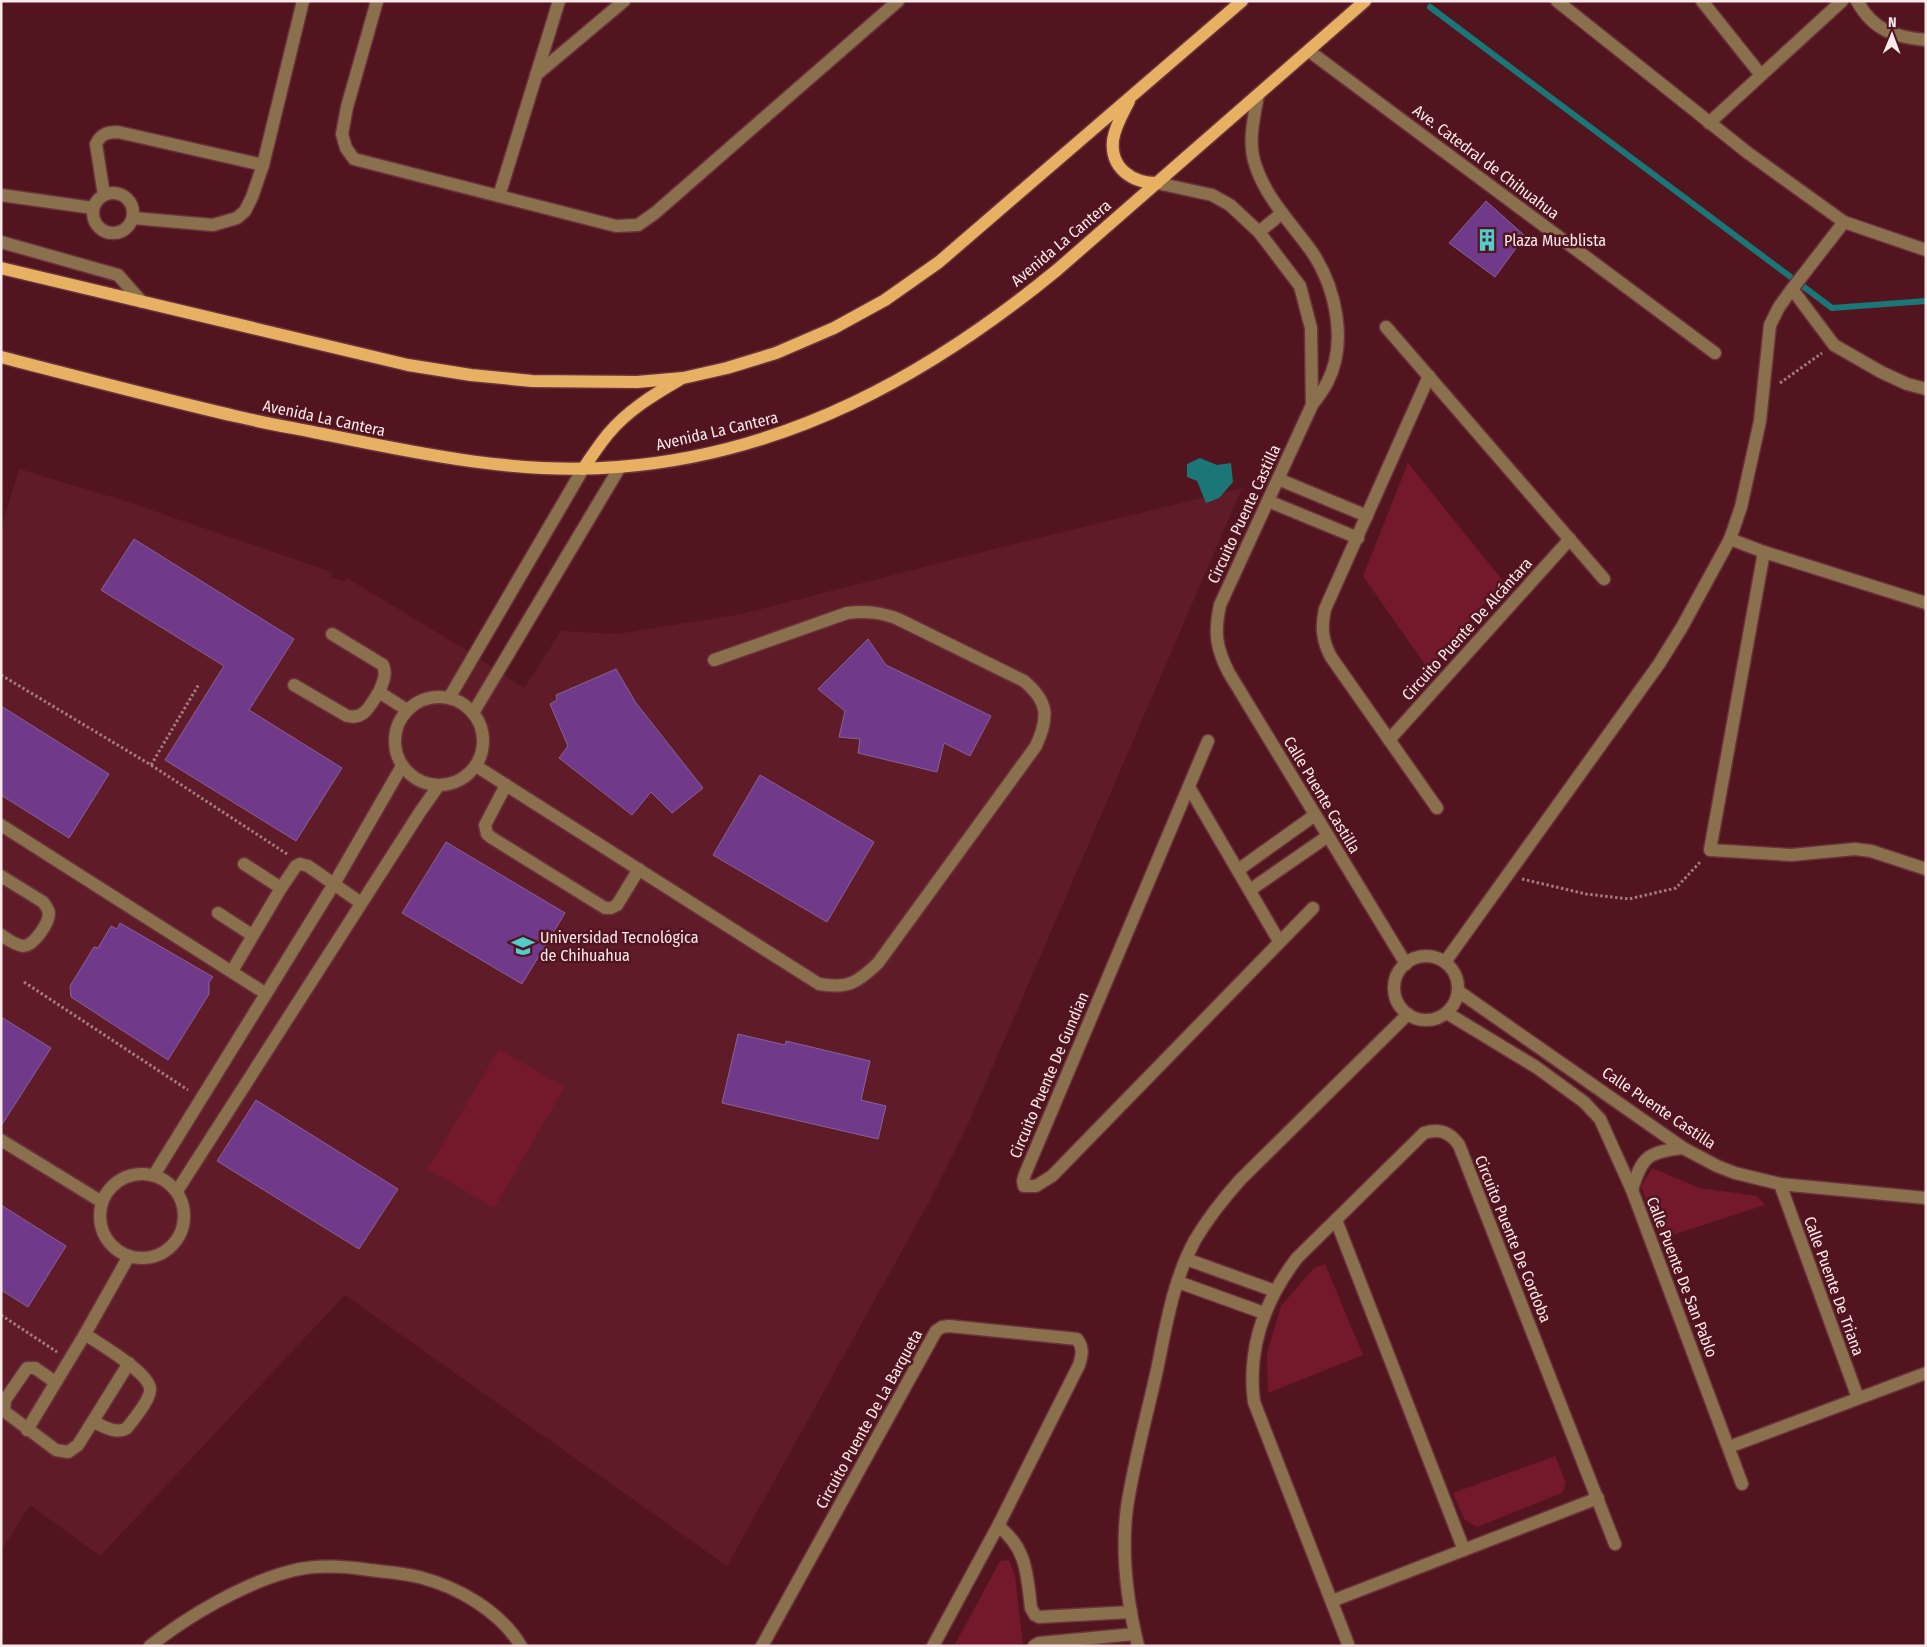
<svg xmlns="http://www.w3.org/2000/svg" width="1927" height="1647" font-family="'Fira Sans Condensed',sans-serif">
<rect width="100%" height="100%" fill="#52141f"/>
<path fill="#601b28" d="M19,469L122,500L332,572L331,577L344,581L347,578L466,650L524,688L561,631L617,634L742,614L990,550L1242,488L968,1124L929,1202L727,1566L345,1295L100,1556L30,1505L1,1551V529Z"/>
<g fill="#74192c">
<path d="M1408,463L1503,581L1428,669L1363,576Z"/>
<path d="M499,1049L565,1087L494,1208L428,1169Z"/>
<path d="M1652,1168L1700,1188L1757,1196L1765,1205L1663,1238L1641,1187Z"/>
<path d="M1325,1264L1363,1355L1268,1393L1267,1353L1281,1306L1314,1268Z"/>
<path d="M1555,1456L1566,1483L1562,1493L1477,1527L1464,1519L1453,1493Z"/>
<path d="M1009,1560L1015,1575L1023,1646H954L1000,1561Z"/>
</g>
<path fill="#1b7777" d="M1200,458L1217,465L1231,463L1233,482L1219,498L1206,503L1197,481L1187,477V464Z"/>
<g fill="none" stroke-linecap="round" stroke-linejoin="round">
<path stroke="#1b7777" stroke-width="6" d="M1430,7L1832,308L1926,301"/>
</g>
<g fill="#703989" stroke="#876298">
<path d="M1486,201L1525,236L1495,277L1449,243Z"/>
<path d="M134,539L294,639L249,710L342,768L296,841L165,760L224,666L101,590Z"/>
<path d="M868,639L886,665L991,716L970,756L944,743L937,772L858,753L860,739L839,737L845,711L818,689Z"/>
<path d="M616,669L636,703L703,788L672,813L651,792L632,815L559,758L568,746L550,704L557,700L556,695Z"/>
<path d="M1,706L109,774L69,838L1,795Z"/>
<path d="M760,775L874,842L827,922L713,855Z"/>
<path d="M446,842L565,913L522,984L402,913Z"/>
<path d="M120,923L213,977L209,982V994L168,1060L71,997L70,986L94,947L98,948L111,926L117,929Z"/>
<path d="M1,1017L51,1048L1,1126Z"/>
<path d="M738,1034L785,1045L786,1041L870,1061L861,1100L886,1106L878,1139L722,1103Z"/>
<path d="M256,1100L398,1189L359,1249L217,1161Z"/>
<path d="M1,1205L66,1246L28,1307L1,1290Z"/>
</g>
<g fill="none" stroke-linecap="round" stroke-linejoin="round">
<defs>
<g id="minor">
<path d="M377,1L347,107L342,134L346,148L354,159L616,226L638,225L655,213L898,1"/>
<path d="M1557,1L1748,153L1844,222L1926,250"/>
<path d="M1702,1L1761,75"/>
<path d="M1857,1C1873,30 1894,37 1926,40"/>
<path d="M1309,51L1715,353"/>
<path d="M536,75L624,1"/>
<path d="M1258,95C1254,118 1247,143 1256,167C1267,199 1292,224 1312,252C1336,288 1348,343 1327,383C1323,391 1317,398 1312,405L1220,605C1214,633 1216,648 1229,673L1406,964"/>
<path d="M1709,123L1842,1"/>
<path d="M1157,183L1212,195L1230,205L1259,232L1300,286L1311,328L1312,405"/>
<circle cx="113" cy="213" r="20"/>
<path d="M1,195L93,208"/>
<path d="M104,195L96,144C101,134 107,132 118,132L263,165"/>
<path d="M499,196L559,1"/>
<path d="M133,218L213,225L237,218L245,211L252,197L263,165L303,1"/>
<path d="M1259,232L1282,213"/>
<path d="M1,242L118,275L142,302"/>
<path d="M1792,289L1834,345L1881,372L1907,384L1926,389"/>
<path d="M1386,327L1604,579"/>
<path d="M1429,376L1325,609C1321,627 1322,640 1331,657L1437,808"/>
<path d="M1278,479L1367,516"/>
<path d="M1268,501L1358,538"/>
<path d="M1730,539L1764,552L1926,603"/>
<path d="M1764,552L1710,850L1791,855L1855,849L1871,851L1926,869"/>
<path d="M332,634L383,665C387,675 383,682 379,692L407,710"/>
<path d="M294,685L347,716C365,720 370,705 379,692"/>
<circle cx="439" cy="741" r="44"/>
<path d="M449,698L583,469"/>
<path d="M473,713L620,467"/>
<path d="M1389,740L1570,539"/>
<path d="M1208,741L1025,1174L1023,1181L1024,1186H1036L1052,1176L1313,908"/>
<path d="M476,766L819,984C848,989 857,983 878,963L1036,746C1049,717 1049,702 1024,681L898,619C880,612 866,611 847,613L714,660"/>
<path d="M506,785L485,825L487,834L492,838L605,908H611L617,905L639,869"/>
<path d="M1189,787L1279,941"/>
<path d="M1,825L265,993"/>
<path d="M244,864L281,888"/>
<path d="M1238,870L1315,815"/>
<path d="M1,876L43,902C46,906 48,908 49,913C49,923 34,946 23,946C15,945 7,939 1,935"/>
<path d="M1250,890L1328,836"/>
<path d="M218,913L252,935"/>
<circle cx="1426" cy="988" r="32"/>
<path d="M1445,962L1659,664L1682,627L1730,539L1741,507L1760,421L1770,325L1779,307L1792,289L1844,222"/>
<path d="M232,971L281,888L296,866L300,864L308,866L361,903"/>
<path d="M1458,991L1683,1148L1717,1166L1735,1173L1780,1184L1926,1198"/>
<path d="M1447,1013L1536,1067L1584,1102L1600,1119L1632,1190L1742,1484"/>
<path d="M1,1140L102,1202"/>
<circle cx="142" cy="1216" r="42"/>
<path d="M154,1175L334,884L402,766"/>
<path d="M1780,1184L1858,1398"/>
<path d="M1632,1190C1642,1156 1648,1152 1683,1148"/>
<path d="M177,1191L420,812L439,785"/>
<path d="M1336,1220L1464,1550"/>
<path d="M1186,1259L1275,1291"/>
<path d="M1178,1282L1264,1313"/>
<path d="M85,1334C99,1344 147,1371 150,1388C152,1398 133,1420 127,1428C116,1435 104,1426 93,1422"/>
<path d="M55,1382L35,1368H27L5,1400L4,1411L56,1450L68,1452L78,1445L129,1363"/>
<path d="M27,1430L85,1334L129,1256"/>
<path d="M1729,1447L1926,1373"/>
<path d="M998,1526C1027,1548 1027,1575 1031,1608L1035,1615L1039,1617L1131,1612"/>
<path d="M1332,1601L1598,1498"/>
<path d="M1348,1644L1254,1402C1247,1349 1265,1300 1297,1258L1424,1133C1439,1128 1450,1132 1459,1145L1615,1544"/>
<path d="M150,1646C188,1616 244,1583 291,1571C317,1564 344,1566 370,1570C386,1572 403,1573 419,1577C458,1587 500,1611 521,1646"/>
<path d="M762,1646L936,1331L942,1327L949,1326L1077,1339C1084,1348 1082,1355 1079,1365L998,1526L933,1646"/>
<path d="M1034,1646L1039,1643L1135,1634"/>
<path d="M1138,1646C1127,1601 1121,1553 1127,1507C1134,1461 1147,1415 1157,1370C1166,1326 1173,1280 1195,1240C1208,1218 1224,1198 1240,1180L1408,1014"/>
</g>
<g id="major">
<path d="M1129,101C1123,113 1115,126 1113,140C1110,168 1132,183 1157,183"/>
<path d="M1,268L408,365L471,375L532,381L637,382L683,378L727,368L776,353L834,328L885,300L939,262L1242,1"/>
<path d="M1,357C79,377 157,398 235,416C264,423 294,428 323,434C420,454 519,475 618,467C787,454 929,375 1057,270L1365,1"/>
<path d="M583,469C591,457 599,445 608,434C627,411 653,395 679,380"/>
</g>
</defs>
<use href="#minor" stroke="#6a323b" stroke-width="15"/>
<use href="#major" stroke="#6a323b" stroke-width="15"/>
<g stroke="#a37b81" stroke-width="3" stroke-dasharray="2.5 2.5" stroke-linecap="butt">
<path d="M1780,383L1822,353"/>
<path d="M1,675L151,765L287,854"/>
<path d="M151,765L199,684"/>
<path d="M1522,879L1586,894L1629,899L1676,888L1701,861"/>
<path d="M24,982L188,1090"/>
<path d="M1,1315L57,1352"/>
</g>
<use href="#minor" stroke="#8a704c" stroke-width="12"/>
<use href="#major" stroke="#e7b063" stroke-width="12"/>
</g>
<defs>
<symbol id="building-bare" viewBox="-9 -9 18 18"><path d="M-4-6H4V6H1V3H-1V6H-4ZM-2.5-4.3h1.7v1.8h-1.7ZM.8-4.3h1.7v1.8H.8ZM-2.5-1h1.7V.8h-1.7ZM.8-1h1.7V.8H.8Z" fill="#52cdcc" stroke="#52141f" stroke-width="2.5" paint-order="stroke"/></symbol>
<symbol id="university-bare" viewBox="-9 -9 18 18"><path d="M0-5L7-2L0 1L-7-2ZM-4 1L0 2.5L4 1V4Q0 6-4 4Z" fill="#52cdcc" stroke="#52141f" stroke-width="2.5" paint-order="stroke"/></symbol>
</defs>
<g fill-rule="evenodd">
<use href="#building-bare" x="1471" y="224" width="32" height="32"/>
<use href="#university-bare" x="507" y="930" width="32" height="32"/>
</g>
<g text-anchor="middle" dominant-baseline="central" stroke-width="5" stroke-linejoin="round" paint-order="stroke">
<g font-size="16" fill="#fae9ea" stroke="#52141f">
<text transform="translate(1486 162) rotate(37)">Ave. Catedral de Chihuahua</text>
<text transform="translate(1061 243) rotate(-40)">Avenida La Cantera</text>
<text transform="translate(324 418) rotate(12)">Avenida La Cantera</text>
<text transform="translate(717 431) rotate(-13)">Avenida La Cantera</text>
<text transform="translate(1244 514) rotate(-65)">Circuito Puente Castilla</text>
<text transform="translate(1467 629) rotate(-48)">Circuito Puente De Alcántara</text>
<text transform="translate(1322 795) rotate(59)">Calle Puente Castilla</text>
<text transform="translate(1049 1075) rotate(-67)">Circuito Puente De Gundian</text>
<text transform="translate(1659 1108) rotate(34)">Calle Puente Castilla</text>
<text transform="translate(1513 1239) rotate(68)">Circuito Puente De Cordoba</text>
<text transform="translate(1682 1277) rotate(69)">Calle Puente De San Pablo</text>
<text transform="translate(1834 1286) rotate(70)">Calle Puente De Triana</text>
<text transform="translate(869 1419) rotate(-61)">Circuito Puente De La Barqueta</text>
</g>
<g font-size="16" fill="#fae9ea" stroke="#52141f" text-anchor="start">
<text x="1504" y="240">Plaza Mueblista</text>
<text x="540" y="937">Universidad Tecnológica<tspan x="540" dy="18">de Chihuahua</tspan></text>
</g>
</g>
<rect width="1927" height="1647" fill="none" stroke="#fae9ea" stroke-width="5"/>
<g transform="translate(1892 35) rotate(1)" stroke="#52141f" stroke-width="4" paint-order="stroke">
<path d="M0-4L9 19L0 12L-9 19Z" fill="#fae9ea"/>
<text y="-8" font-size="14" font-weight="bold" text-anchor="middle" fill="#fae9ea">N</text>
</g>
</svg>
